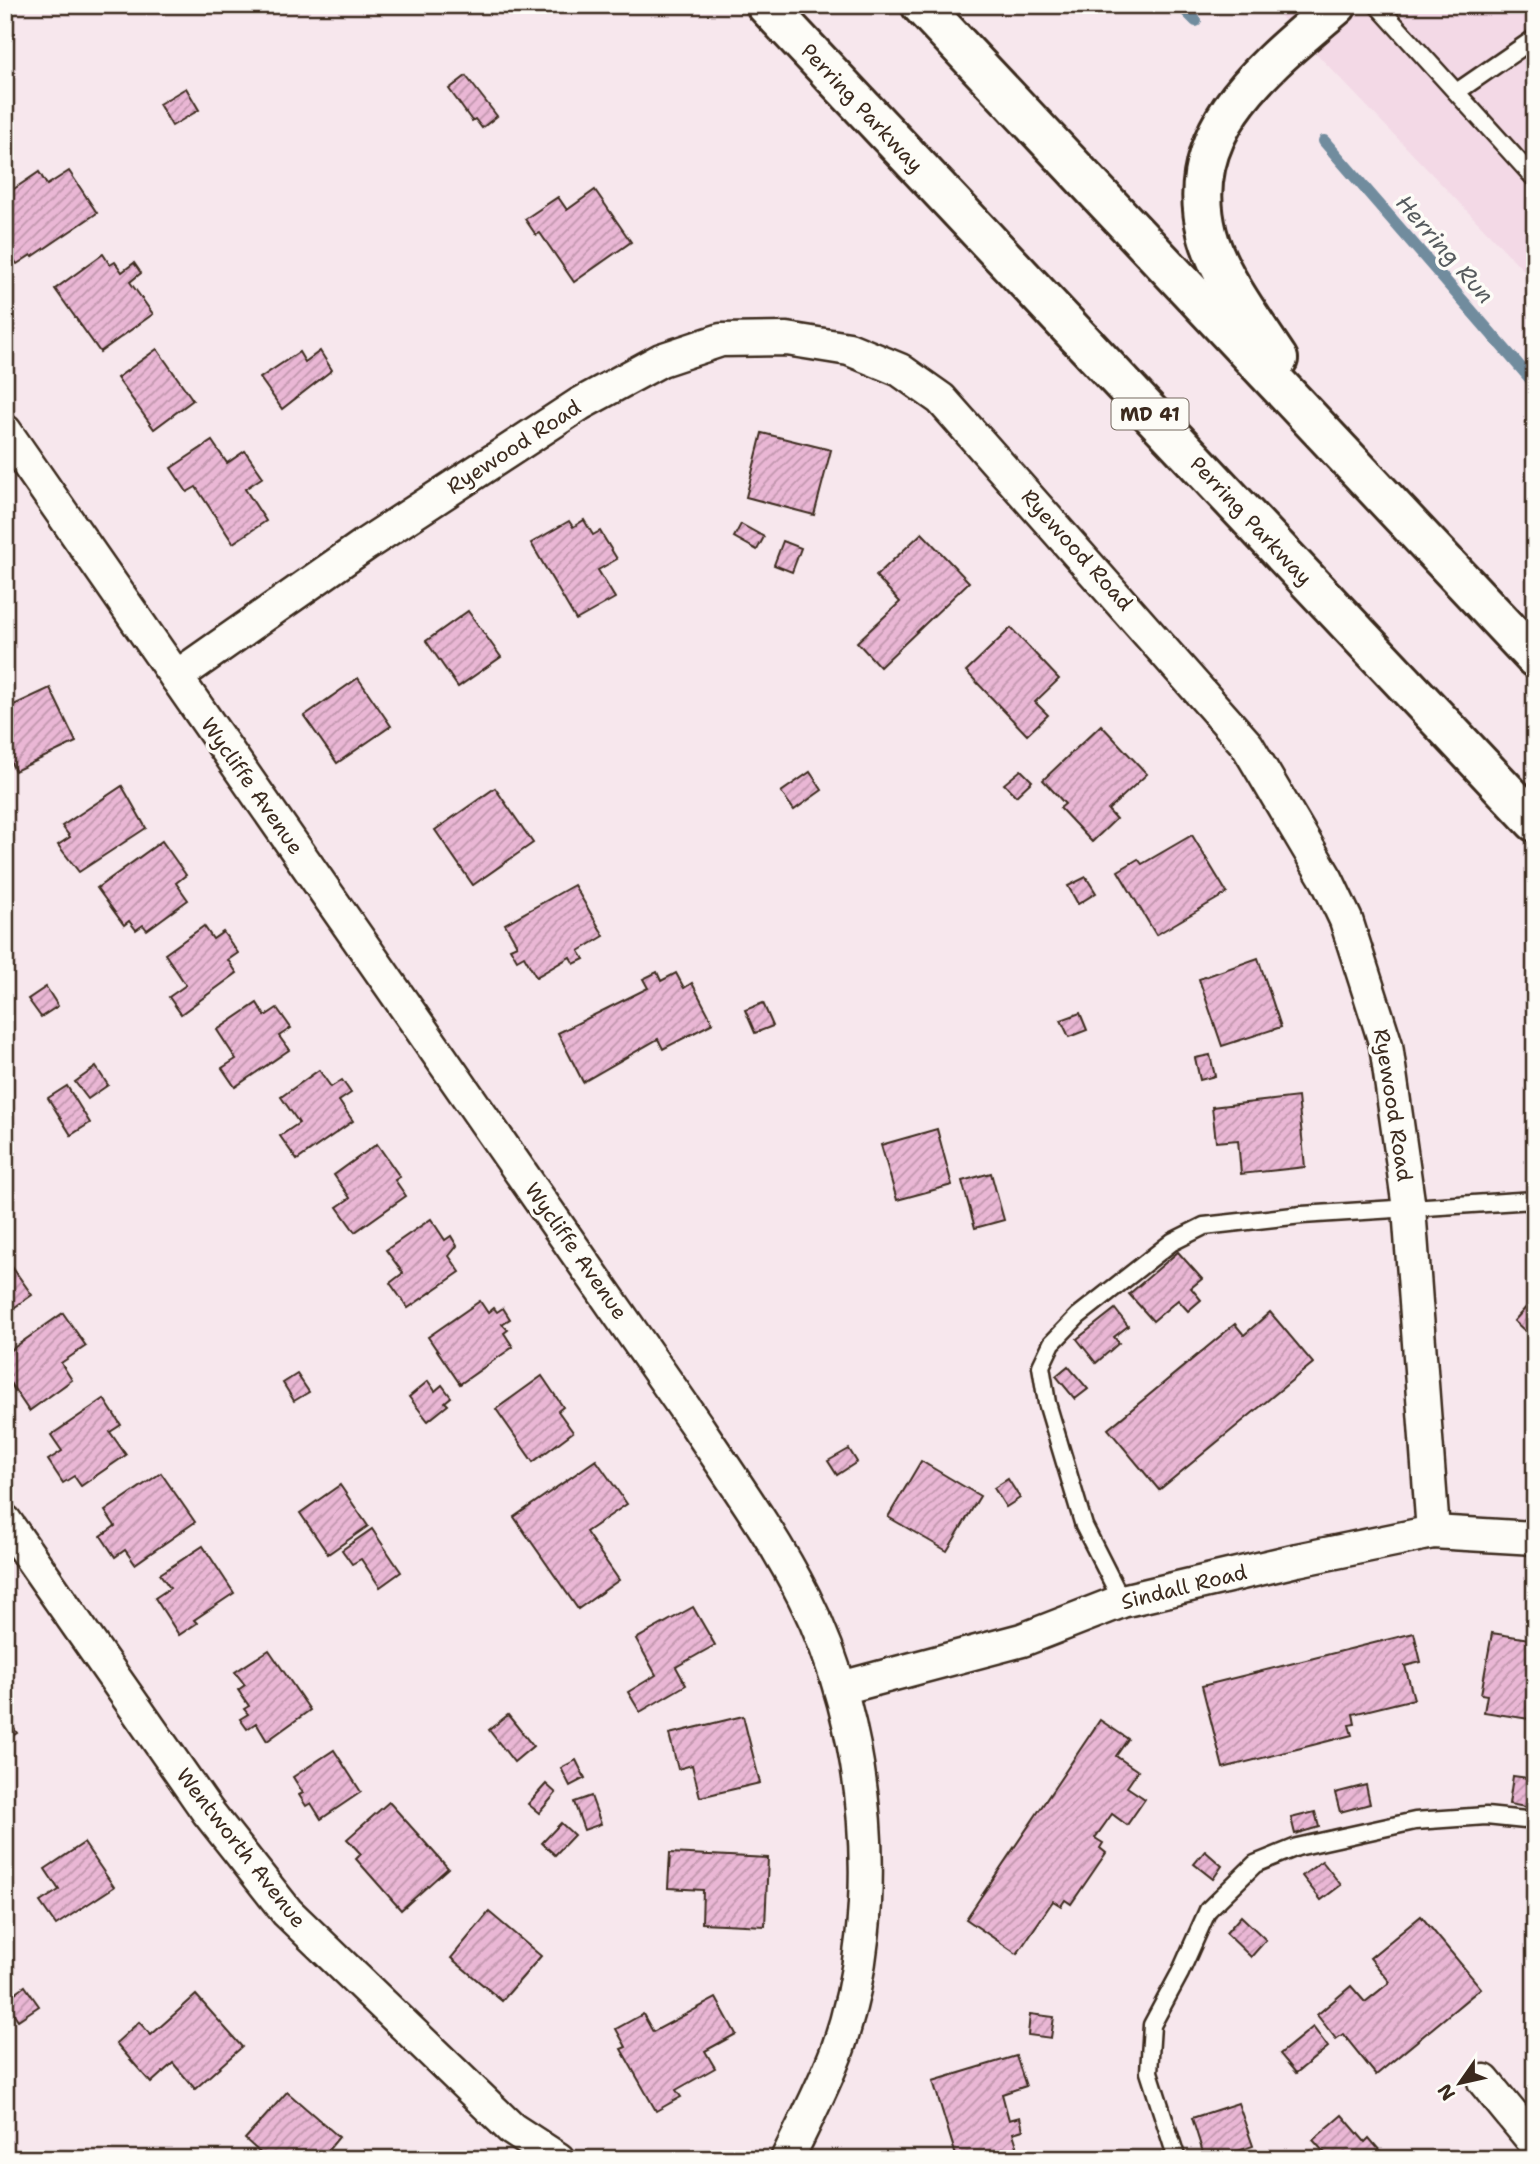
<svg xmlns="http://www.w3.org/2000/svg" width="1540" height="2164" font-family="'Shantell Sans',sans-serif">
<defs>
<pattern id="building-hatch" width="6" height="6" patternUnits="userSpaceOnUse" patternTransform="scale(1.75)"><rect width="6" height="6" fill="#eab7d5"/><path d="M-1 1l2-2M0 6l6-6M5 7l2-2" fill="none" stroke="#bf95ac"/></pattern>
</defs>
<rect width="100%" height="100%" fill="#f7e7ed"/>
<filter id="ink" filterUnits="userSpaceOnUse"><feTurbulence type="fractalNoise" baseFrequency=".0143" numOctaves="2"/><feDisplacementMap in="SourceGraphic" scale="14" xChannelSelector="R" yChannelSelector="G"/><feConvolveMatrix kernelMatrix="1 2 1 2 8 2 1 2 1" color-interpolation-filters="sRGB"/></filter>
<g filter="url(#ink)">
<path fill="#f3d9e6" d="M1270,5H1535V282Z"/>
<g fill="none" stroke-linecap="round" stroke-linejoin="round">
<g stroke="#718c9e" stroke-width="12">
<path d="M1180,5L1196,21"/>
<path d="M1324,141L1535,384"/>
</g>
</g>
<g fill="url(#building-hatch)" stroke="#3b2a1e" stroke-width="2">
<path d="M466,76L497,116L482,128L475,119L472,121L449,89Z"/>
<path d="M186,88L199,110L172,126L159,104Z"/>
<path d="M69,171L97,213L32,257L31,255L17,264L5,247V195L39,172L47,185Z"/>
<path d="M595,190L631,242L574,282L540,233L536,235L525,219L558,197L567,210Z"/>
<path d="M103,254L110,265L115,262L122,272L134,263L141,273L130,282L153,314L100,352L55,289Z"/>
<path d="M157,349L193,400L154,429L117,378Z"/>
<path d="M320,351L332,370L282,409L260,378L299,352L305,362Z"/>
<path d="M762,433L831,450L814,515L746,497Z"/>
<path d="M212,441L227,463L245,451L263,477L245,489L266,521L233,543L196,487L187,492L171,468Z"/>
<path d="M584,520L593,535L600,531L617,559L598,570L615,598L576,620L531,543L569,521L573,527Z"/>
<path d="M741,524L764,537L757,550L734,537Z"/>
<path d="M922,533L969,582L880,667L857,642L900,602L876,576Z"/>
<path d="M783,541L801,548L792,572L774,565Z"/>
<path d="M468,611L501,657L458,687L426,641Z"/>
<path d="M1011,628L1059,679L1035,702L1048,715L1027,735L966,671Z"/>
<path d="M358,678L391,726L337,763L304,716Z"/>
<path d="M50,688L76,742L15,771L5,750V722L9,720L5,709Z"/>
<path d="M1101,725L1147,774L1108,810L1116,819L1092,842L1060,808L1065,804L1043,780Z"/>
<path d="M1021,770L1032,781L1016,796L1004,784Z"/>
<path d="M810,772L822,790L794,810L781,792Z"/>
<path d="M122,786L146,828L79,872L58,845L70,837L62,826Z"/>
<path d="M495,788L533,843L473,885L435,830Z"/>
<path d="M1192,835L1227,893L1156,935L1118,871L1138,859L1142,864Z"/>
<path d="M162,841L186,875L176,883L188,900L147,930L143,925L136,930L129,921L124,925L97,888Z"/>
<path d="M1086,877L1096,893L1078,904L1068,886Z"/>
<path d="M574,885L604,936L579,951L584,959L574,964L570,957L536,977L524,956L517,960L510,948L517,945L505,924Z"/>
<path d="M204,926L213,939L223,932L238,953L228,960L237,973L181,1014L169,997L186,985L165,954Z"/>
<path d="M1258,958L1281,1027L1222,1046L1199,979Z"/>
<path d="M657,972L661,981L676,973L684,988L692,983L713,1023L663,1049L658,1039L583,1082L558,1033L648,988L643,979Z"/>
<path d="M46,987L58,1006L41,1017L28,999Z"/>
<path d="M257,1003L265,1016L277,1008L291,1028L279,1036L289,1050L235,1087L222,1068L236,1059L217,1030Z"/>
<path d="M763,1003L773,1026L755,1033L745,1010Z"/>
<path d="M1080,1013L1087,1030L1069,1037L1061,1020Z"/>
<path d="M1210,1055L1215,1076L1200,1080L1195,1058Z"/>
<path d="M96,1067L108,1085L88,1099L75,1082Z"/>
<path d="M319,1070L331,1087L342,1080L351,1093L339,1101L353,1121L297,1160L280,1136L299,1123L281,1097Z"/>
<path d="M67,1086L90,1123L71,1135L48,1098Z"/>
<path d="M1298,1097L1305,1167L1241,1174L1238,1140L1216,1142L1212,1107Z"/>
<path d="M937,1129L952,1185L897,1200L881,1145Z"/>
<path d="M377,1144L400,1177L395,1180L406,1196L355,1232L337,1207L350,1198L334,1175Z"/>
<path d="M991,1173L1004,1220L975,1228L962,1181Z"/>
<path d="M431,1219L445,1240L451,1236L457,1246L449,1256L460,1272L408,1308L390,1283L403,1273L386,1250Z"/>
<path d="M1178,1252L1202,1279L1191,1288L1201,1300L1188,1311L1178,1300L1153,1321L1129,1294Z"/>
<path d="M5,1257L32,1295L5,1314Z"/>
<path d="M1535,1297V1340L1514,1321Z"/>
<path d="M480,1301L488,1313L494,1308L497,1312L503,1308L510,1319L502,1324L508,1330L504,1333L513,1347L460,1384L428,1337Z"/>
<path d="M1115,1309L1128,1326L1114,1337L1119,1343L1096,1363L1077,1339Z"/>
<path d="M1270,1312L1313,1363L1159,1490L1108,1429L1235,1324L1244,1335Z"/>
<path d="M63,1313L86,1346L61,1363L72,1380L29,1411L6,1377L10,1375L5,1368V1354Z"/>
<path d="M1068,1366L1088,1389L1075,1399L1056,1376Z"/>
<path d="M297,1374L309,1392L294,1401L283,1383Z"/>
<path d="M542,1376L563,1407L558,1411L573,1432L533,1462L496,1409Z"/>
<path d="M428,1381L435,1391L442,1385L451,1397L445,1402L448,1405L428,1421L409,1397Z"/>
<path d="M104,1399L121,1425L110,1432L126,1455L81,1486L74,1476L63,1483L48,1460L62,1451L51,1435Z"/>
<path d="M849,1449L857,1462L837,1475L828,1461Z"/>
<path d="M596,1460L627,1504L586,1532L619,1580L578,1609L514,1517Z"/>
<path d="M921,1461L980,1496L947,1551L888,1517Z"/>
<path d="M161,1473L195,1522L135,1564L125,1550L115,1557L101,1536L115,1526L105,1511Z"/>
<path d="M1008,1479L1020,1498L1006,1507L994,1488Z"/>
<path d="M340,1485L368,1526L328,1554L300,1513Z"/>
<path d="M372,1529L401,1572L380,1587L361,1559L352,1564L342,1550Z"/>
<path d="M203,1546L234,1593L194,1620L197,1623L179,1635L155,1598L170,1588L160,1574Z"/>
<path d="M693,1607L715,1645L676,1667L686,1685L640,1712L628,1692L656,1675L636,1639Z"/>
<path d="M1414,1633L1421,1662L1405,1666L1414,1699L1353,1714L1355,1724L1349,1725L1352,1735L1223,1768L1202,1686Z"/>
<path d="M1492,1633L1535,1640V1720L1484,1712L1487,1695L1481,1694Z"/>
<path d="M269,1650L310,1710L267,1741L256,1723L247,1729L240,1719L248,1714L244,1709L249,1706L238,1690L245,1685L235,1672Z"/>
<path d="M508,1715L533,1746L514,1762L489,1730Z"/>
<path d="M5,1716L17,1733L5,1741Z"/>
<path d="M743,1716L760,1783L700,1797L692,1765L678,1769L669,1734Z"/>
<path d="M1100,1720L1128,1739L1116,1756L1138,1771L1127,1787L1145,1799L1127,1825L1112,1814L1095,1838L1103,1843L1100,1848L1106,1853L1071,1904L1065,1900L1061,1906L1053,1901L1017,1954L966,1919Z"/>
<path d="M334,1750L361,1792L321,1819L311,1803L306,1806L299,1795L303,1793L293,1777Z"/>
<path d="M576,1760L585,1778L570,1786L561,1768Z"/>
<path d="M1513,1776L1535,1779L1531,1808L1509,1804Z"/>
<path d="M546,1784L556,1793L539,1813L528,1804Z"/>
<path d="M1366,1785L1370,1804L1340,1812L1335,1793Z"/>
<path d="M591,1796L601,1824L584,1830L574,1802Z"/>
<path d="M389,1802L448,1868L401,1910L356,1859L361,1854L347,1839Z"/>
<path d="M1315,1812L1319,1827L1295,1834L1291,1818Z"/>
<path d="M561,1823L574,1835L555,1855L542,1843Z"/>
<path d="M84,1843L114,1887L56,1925L40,1902L59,1890L45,1869Z"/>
<path d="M1205,1851L1222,1866L1213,1879L1194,1864Z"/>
<path d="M670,1853L768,1858L765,1926L702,1923L703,1890L668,1888Z"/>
<path d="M1322,1861L1341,1885L1321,1900L1302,1876Z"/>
<path d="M489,1912L541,1956L502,2001L451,1958Z"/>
<path d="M1241,1916L1266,1940L1251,1957L1226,1933Z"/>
<path d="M1421,1916L1481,1988L1376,2075L1343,2034L1336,2039L1317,2015L1351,1986L1365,2002L1390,1982L1370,1958Z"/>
<path d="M25,1986L39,2006L18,2020L5,2000Z"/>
<path d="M196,1995L242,2047L195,2089L173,2063L151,2083L116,2043L139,2022L151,2035Z"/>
<path d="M716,1998L736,2034L705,2051L715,2068L676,2090L681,2097L656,2111L621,2049L626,2047L616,2029L643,2014L653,2032Z"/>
<path d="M1030,2014L1054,2017L1051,2038L1028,2035Z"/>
<path d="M1313,2027L1328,2047L1296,2073L1280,2054Z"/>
<path d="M1016,2056L1026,2086L1002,2094L1009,2120L1020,2117L1023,2130L1013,2133L1021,2159H957L933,2081Z"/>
<path d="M287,2092L339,2137L321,2159H267L245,2139Z"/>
<path d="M1238,2103L1253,2146L1215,2159H1205L1192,2118Z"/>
<path d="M1342,2115L1365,2142L1369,2138L1387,2159H1330L1313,2140Z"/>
</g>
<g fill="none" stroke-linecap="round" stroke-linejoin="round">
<defs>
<g id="service">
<path d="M1377,5L1535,179"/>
<path d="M1458,91L1535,38"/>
<path d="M1122,1601L1084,1526L1047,1403L1041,1366L1052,1343L1078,1316L1172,1242L1204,1226L1302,1215L1535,1200"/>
<path d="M1177,2159L1149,2072L1152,2025L1180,1973L1208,1910L1255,1864L1297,1847L1415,1821L1486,1816L1535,1821"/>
</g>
<g id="minor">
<path d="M5,431L697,1426C734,1482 774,1537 804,1597C870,1727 886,1910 838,2048C824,2086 805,2122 787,2159"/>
<path d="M176,677L366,544L580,404L661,360L721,340L787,339L849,349L900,370L941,399L1247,745L1327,880L1346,920L1386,1045L1409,1208L1433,1532"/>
<path d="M5,1521L208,1812L287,1912L512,2129L558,2159"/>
<path d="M841,1688L1022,1640L1122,1601L1297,1560L1433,1532L1535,1538"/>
<path d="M1484,2081L1535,2143"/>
</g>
<g id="primary">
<path d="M766,5L1535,822"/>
<path d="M921,5L1535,658"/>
<path d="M1278,359C1255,324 1217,273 1207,233C1181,129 1267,65 1337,5"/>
</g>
</defs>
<use href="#service" stroke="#3b2a1e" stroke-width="21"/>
<use href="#minor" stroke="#3b2a1e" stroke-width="37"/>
<use href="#primary" stroke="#3b2a1e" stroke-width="44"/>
<use href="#service" stroke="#fdfcf7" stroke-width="16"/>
<use href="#minor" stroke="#fdfcf7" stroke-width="32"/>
<use href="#primary" stroke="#fdfcf7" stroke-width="38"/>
</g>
</g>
<g text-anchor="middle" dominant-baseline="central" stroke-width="7" stroke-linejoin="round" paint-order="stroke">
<rect fill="#fdfcf7" stroke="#75695f" stroke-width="2" x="1111.5" y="398.5" width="77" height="31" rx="5"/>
<g font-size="19" font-weight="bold" fill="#3b2a1e">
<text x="1150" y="414">MD 41</text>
</g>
<g font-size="21" fill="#3b2a1e" stroke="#fdfcf7">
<text transform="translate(862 108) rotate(47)">Perring Parkway</text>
<text transform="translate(514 447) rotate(-33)">Ryewood Road</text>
<text transform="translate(1251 521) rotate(47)">Perring Parkway</text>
<text transform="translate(1077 550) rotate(48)">Ryewood Road</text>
<text transform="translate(252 786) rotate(55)">Wycliffe Avenue</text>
<text transform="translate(1393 1105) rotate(81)">Ryewood Road</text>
<text transform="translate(576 1251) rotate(55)">Wycliffe Avenue</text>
<text transform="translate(1184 1587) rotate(-14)">Sindall Road</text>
<text transform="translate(241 1848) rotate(52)">Wentworth Avenue</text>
</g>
<g font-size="23" font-style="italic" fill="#565b5e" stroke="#fdfcf7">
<text transform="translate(1445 249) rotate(49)">Herring Run</text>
</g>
</g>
<rect width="1540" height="2164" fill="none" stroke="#fdfcf7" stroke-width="28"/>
<rect x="14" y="14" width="1512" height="2136" fill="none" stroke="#3b2a1e" stroke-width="2.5" filter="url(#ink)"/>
<g transform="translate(1460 2083) rotate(236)" stroke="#fdfcf7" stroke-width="5" paint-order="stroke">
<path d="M0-5L12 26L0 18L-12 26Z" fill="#3b2a1e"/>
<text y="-10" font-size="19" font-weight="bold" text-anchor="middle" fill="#3b2a1e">N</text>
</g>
</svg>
